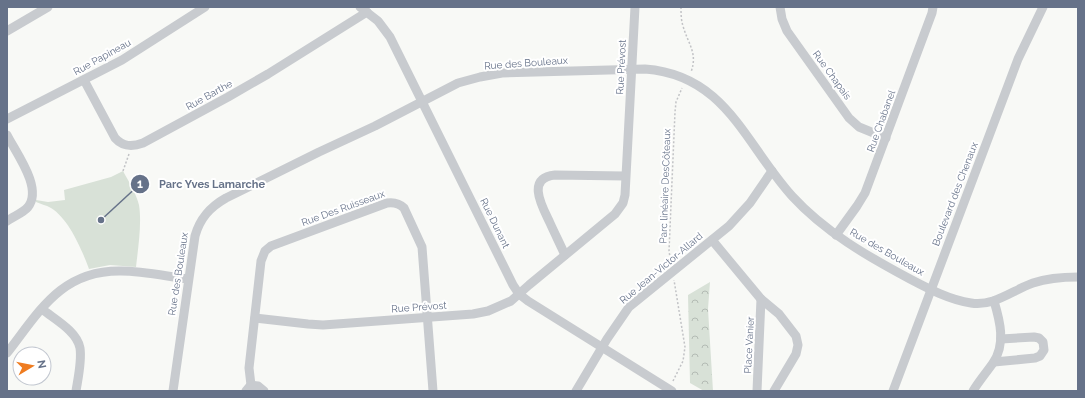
<svg xmlns="http://www.w3.org/2000/svg" width="1085" height="398" font-family="Raleway,sans-serif">
<defs>
<pattern id="forest-crowns" width="20" height="18" patternUnits="userSpaceOnUse"><rect width="20" height="18" fill="#d8e1d7"/><path d="M2 6a3 3 0 1 1 6 0M12 15a3 3 0 1 1 6 0" fill="none" stroke="#b3bbb4"/></pattern>
</defs>
<rect width="100%" height="100%" fill="#f8f9f6"/>
<path fill="url(#forest-crowns)" d="M710,282L708,309L713,391H704L690,383L688,295Z"/>
<path fill="#d8e1d7" d="M123,171C129,182 136,193 139,205C142,223 138,249 136,267L110,265L89,269C82,250 69,219 51,208C46,205 40,204 36,202V200L48,202L65,200L64,190L111,177Z"/>
<g fill="none" stroke-linecap="round" stroke-linejoin="round">
<g stroke="#c2c3c6" stroke-width="1.5" stroke-dasharray="2 2" stroke-linecap="butt">
<path d="M681,7C681,13 681,20 683,26C688,44 698,53 691,72"/>
<path d="M123,171L129,154"/>
<path d="M671,263L669,251L675,112L676,102L682,88"/>
<path d="M673,381L683,361L685,347L674,280"/>
</g>
<g stroke="#c8cbcf" stroke-width="9">
<path d="M360,7L378,21L390,37L513,285L519,294L528,301L672,391"/>
<path d="M780,7L782,19L787,31L849,118L859,127L886,138"/>
<path d="M7,31L48,7"/>
<path d="M84,80L115,138C123,147 132,147 143,143L228,97L268,74L367,12"/>
<path d="M7,119L122,60L205,7"/>
<path d="M7,135C16,153 43,188 28,207C23,213 14,216 7,221"/>
<path d="M836,235L857,206L865,193L932,13L933,7"/>
<path d="M712,240L761,299L779,314L796,336L798,345L796,354L774,391"/>
<path d="M565,255C560,244 555,234 550,223C543,208 525,178 555,175L625,176"/>
<path d="M42,309C54,319 77,331 80,348C82,361 78,378 76,391"/>
<path d="M255,318L308,324L323,325L473,314L488,311L511,301L529,285L615,214L623,203L625,195L635,7"/>
<path d="M7,353C39,312 61,270 121,271C143,271 165,276 188,279"/>
<path d="M994,362L1035,358L1040,356L1044,350L1043,342L1039,338L1034,337L1001,339"/>
<path d="M251,385L249,368L261,261L265,251L271,246L387,203C394,202 399,203 404,208L422,247L433,391"/>
<path d="M173,391L195,236C200,218 210,207 226,198L319,152L375,126L458,83L480,77L502,73L645,69C726,75 745,144 792,196C825,232 867,256 910,279C929,289 950,300 971,303C993,307 1013,290 1033,283C1048,278 1063,277 1078,277"/>
<path d="M246,391L251,385L258,386L264,391"/>
<path d="M576,391L607,339L629,307L729,226L750,203L772,171"/>
<path d="M757,391L761,299"/>
<path d="M893,391L1018,59L1043,7"/>
<path d="M973,391C979,381 986,373 993,363C1006,344 1000,321 994,301"/>
</g>
</g>
<g text-anchor="middle" dominant-baseline="central" stroke-width="4" stroke-linejoin="round" paint-order="stroke">
<g font-size="10" fill="#667289" stroke="#fff">
<text transform="translate(102 57) rotate(-29)">Rue Papineau</text>
<text transform="translate(526 63) rotate(-4)">Rue des Bouleaux</text>
<text transform="translate(621 67) rotate(-87)">Rue Prévost</text>
<text transform="translate(832 75) rotate(54)">Rue Chapais</text>
<text transform="translate(209 95) rotate(-29)">Rue Barthe</text>
<text transform="translate(881 121) rotate(-70)">Rue Chabanel</text>
<text transform="translate(665 186) rotate(-88)">Parc linéaire DesCôteaux</text>
<text transform="translate(955 194) rotate(-69)">Boulevard des Chenaux</text>
<text transform="translate(343 208) rotate(-20)">Rue Des Ruisseaux</text>
<text transform="translate(495 223) rotate(64)">Rue Dunant</text>
<text transform="translate(887 252) rotate(30)">Rue des Bouleaux</text>
<text transform="translate(661 268) rotate(-40)">Rue Jean-Victor-Allard</text>
<text transform="translate(178 274) rotate(-81)">Rue des Bouleaux</text>
<text transform="translate(419 307) rotate(-4)">Rue Prévost</text>
<text transform="translate(749 345) rotate(-87)">Place Vanier</text>
</g>
</g>
<path fill="none" stroke="#667289" stroke-width="1.5" d="M101 220L140 184"/>
<g fill="#667289" stroke="#fff" stroke-width="1.5">
<circle cx="101" cy="220" r="4"/>
<circle cx="140" cy="184" r="10"/>
</g>
<g font-size="12" text-anchor="middle" font-weight="bold" fill="#fff">
<text x="140" y="188">1</text>
</g>
<g font-size="11" text-anchor="middle" font-weight="bold" fill="#667289" stroke="#fff" stroke-width="4" stroke-linejoin="round" paint-order="stroke">
<text x="212" y="188">Parc Yves Lamarche</text>
</g>
<rect width="1085" height="398" fill="none" stroke="#667289" stroke-width="16"/>
<g transform="translate(32 366) rotate(80)"><circle r="19" fill="#ffffff" stroke="#c2c7d0"/>
<path d="M0-3L7 15L0 10L-7 15Z" fill="#ef7c20"/>
<text y="-6" font-size="11" font-weight="bold" text-anchor="middle" fill="#667289">N</text>
</g>
</svg>
